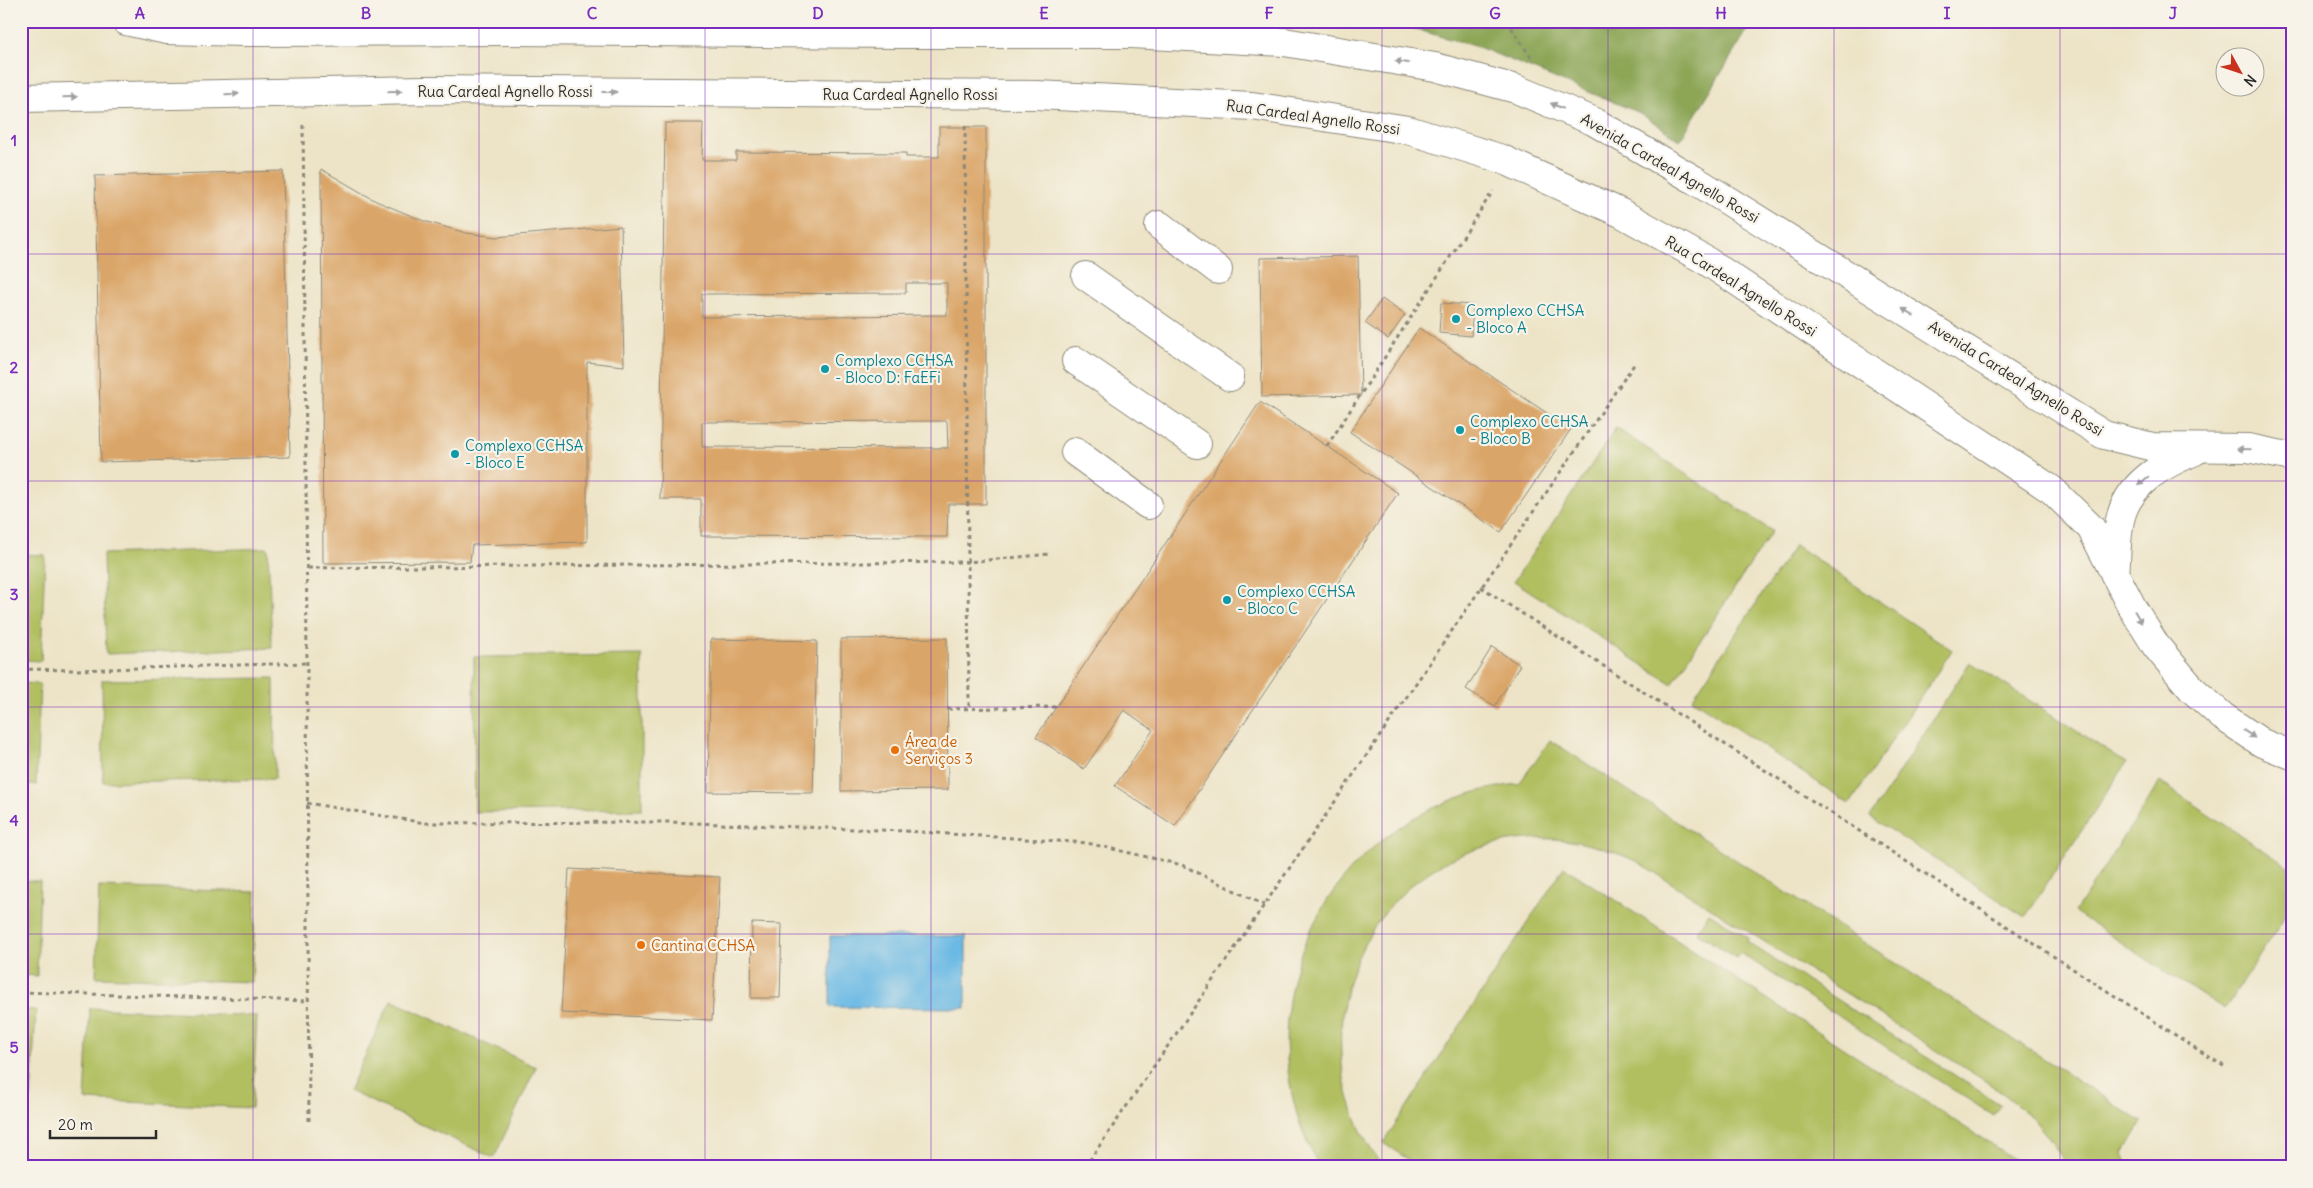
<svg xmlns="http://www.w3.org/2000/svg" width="2313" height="1188" font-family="Delius,sans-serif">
<rect width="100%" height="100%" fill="#f7f3e8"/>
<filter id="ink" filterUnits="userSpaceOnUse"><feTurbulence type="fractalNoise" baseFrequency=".02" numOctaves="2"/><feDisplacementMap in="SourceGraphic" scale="10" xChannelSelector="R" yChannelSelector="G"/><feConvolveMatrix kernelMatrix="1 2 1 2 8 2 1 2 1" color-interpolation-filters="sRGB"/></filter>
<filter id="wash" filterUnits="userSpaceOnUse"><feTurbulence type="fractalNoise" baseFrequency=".0096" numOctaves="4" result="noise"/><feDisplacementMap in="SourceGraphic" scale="20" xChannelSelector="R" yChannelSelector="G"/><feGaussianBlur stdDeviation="1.12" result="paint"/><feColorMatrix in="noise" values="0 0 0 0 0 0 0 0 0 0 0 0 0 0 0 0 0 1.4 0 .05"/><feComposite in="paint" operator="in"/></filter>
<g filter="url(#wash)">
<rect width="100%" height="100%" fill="#ede4c7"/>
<g fill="#b1bf61" stroke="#6e7546">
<path d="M1616,428L1772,531L1672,684L1514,581Z"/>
<path d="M1795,545L1952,650L1850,804L1692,699Z"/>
<path d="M268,548L272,648L106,654L103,554Z"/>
<path d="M21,554L45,555L41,661L21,660Z"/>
<path d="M642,655V810L475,812L474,657Z"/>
<path d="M1970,662L2126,763L2025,917L1870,817Z"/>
<path d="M274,678L275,779L103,782L102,680Z"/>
<path d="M21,683L40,684L36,785H21Z"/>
<path d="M1550,740L2142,1122L2123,1153L2128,1167H2067C2046,1127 2019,1103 1982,1079L1638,862C1590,840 1539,831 1487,846C1347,884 1297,1053 1383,1167H1320C1302,1138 1292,1103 1288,1070C1271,926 1375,799 1519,784Z"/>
<path d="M2160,782L2292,869V906L2224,1010L2075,912Z"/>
<path d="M1564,867L2026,1167H1420L1383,1143Z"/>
<path d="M21,881H40L37,976L21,975Z"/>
<path d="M99,887L256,892L252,982L96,977Z"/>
<path d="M1709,913L1749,938L1747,942L2001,1105L1994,1116L1740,953L1736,958L1696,932Z"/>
<path d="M391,1000L536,1067L494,1158L349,1091Z"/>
<path d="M90,1008L257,1016L252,1108L85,1100Z"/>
<path d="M21,1009L36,1010L31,1098L21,1097Z"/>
</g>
<path fill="#8ca657" stroke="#5c6841" d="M1321,21H1753L1680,140L1640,113L1481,48L1398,24Z"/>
<path fill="#6ab9e4" stroke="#4a7288" d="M830,936H966V1008L830,1007Z"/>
<g id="blocks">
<g fill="#daa567" fill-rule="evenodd">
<path d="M665,123H703L702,160H736V152L906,153V157H939V127H986V504H948L947,537L701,536V499H660ZM906,283H947V315L702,317V294L906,293ZM947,421L948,448L702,447V422Z"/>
<path d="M321,169L376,201L424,221L466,233L496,237L621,226L624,366L587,362V542L472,545L470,562L323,563Z"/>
<path d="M283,171L290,457L101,462L95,176Z"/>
<path d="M1358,256L1361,395L1262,397L1260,258Z"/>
<path d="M1382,299L1405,315L1388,339L1365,323Z"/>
<path d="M1441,303L1473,305L1471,336L1439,333Z"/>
<path d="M1419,328L1571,429L1501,532L1350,432Z"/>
<path d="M1260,402L1398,493L1175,826L1115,786L1153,730L1124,710L1084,769L1036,737Z"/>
<path d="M947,638L948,790L841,791V639Z"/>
<path d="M711,639L817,641L813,793L708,792Z"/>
<path d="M1492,647L1520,665L1495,706L1466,689Z"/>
<path d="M569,869L720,877L712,1020L561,1013Z"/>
<path d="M752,923L782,924L780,998H751Z"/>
</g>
</g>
</g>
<g filter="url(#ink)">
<use href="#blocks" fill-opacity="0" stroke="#8c8879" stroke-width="1"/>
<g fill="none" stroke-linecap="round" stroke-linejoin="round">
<defs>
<g id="minor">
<path d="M126,21L167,30L243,32L511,31L903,34H1131L1284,42L1435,67L1516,89L1593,121L1693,179L2104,435L2153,447L2248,448L2292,457"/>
<path d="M21,98L424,90L1037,95L1252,106L1408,130L1502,159L1621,213L1705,260L2052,490L2091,528L2132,607L2156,646L2192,689L2222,716L2262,743L2292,755"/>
<path d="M1159,225L1218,270"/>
<path d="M1086,276L1230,377"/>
<path d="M1076,361L1197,444"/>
<path d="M1075,452L1148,505"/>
<path d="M2115,575C2117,556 2116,534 2121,516C2131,481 2164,464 2195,451"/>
</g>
</defs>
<use href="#minor" stroke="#8c8879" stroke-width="30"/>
<g stroke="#8c8879" stroke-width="3" stroke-dasharray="4 4" stroke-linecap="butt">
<path d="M1507,21L1532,59L1531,61"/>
<path d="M303,125C307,458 307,791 309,1124"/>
<path d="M965,126L969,708"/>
<path d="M1327,446L1493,191"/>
<path d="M308,568L967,562L1050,554"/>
<path d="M1481,587L2225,1067"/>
<path d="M21,669L75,670L306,663"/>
<path d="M948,709L1056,707"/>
<path d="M307,803L425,823L669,822L905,831L1087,843L1182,865L1264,905"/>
<path d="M21,992L309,1001"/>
<path d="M1085,1167L1635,363"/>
</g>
<use href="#minor" stroke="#fff" stroke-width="28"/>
</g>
<defs><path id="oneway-solid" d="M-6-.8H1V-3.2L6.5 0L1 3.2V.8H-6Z" transform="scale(1.25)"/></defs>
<g fill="#a0a0a0">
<use href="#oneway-solid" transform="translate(1402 62) rotate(-171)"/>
<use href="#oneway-solid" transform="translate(395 91) rotate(-1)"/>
<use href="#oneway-solid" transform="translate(610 92)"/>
<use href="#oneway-solid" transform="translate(232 94) rotate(-1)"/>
<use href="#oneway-solid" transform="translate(70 97) rotate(-1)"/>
<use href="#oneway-solid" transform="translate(1557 106) rotate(-157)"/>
<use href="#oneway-solid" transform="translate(1908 312) rotate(-148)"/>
<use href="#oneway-solid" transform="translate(2244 449) rotate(-178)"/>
<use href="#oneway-solid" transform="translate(2143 481) rotate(140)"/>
<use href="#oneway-solid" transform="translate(2138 617) rotate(59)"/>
<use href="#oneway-solid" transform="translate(2249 734) rotate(33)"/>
</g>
</g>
<path fill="none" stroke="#7b2cbf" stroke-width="1" stroke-opacity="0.55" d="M253,21V1167M479,21V1167M705,21V1167M931,21V1167M1156,21V1167M1382,21V1167M1608,21V1167M1834,21V1167M2060,21V1167M21,254H2292M21,481H2292M21,707H2292M21,934H2292"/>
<g fill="#0f9aa8" stroke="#f7f3e8" stroke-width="2">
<circle cx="1456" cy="319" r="5"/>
<circle cx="825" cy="369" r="5"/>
<circle cx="1460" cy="430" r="5"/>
<circle cx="455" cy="454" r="5"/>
<circle cx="1227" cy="600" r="5"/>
</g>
<g fill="#e8710a" stroke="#f7f3e8" stroke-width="2">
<circle cx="895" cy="750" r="5"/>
<circle cx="641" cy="945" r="5"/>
</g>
<g text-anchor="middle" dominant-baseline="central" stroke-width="4.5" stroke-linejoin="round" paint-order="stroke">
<g font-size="15" fill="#2b2b2b" stroke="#f7f3e8">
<text x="505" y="91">Rua Cardeal Agnello Rossi</text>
<text x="910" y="94">Rua Cardeal Agnello Rossi</text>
<text transform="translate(1313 117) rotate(8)">Rua Cardeal Agnello Rossi</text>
<text transform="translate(1670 168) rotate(30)">Avenida Cardeal Agnello Rossi</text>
<text transform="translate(1741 286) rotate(32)">Rua Cardeal Agnello Rossi</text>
<text transform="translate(2016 378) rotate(32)">Avenida Cardeal Agnello Rossi</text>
</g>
<g font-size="15" fill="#0d838f" stroke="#f7f3e8" text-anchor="start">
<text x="1466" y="310">Complexo CCHSA<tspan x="1466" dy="17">- Bloco A</tspan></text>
<text x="835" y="360">Complexo CCHSA<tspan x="835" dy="17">- Bloco D: FaEFi</tspan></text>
<text x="1470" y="421">Complexo CCHSA<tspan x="1470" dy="17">- Bloco B</tspan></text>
<text x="465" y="445">Complexo CCHSA<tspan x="465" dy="17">- Bloco E</tspan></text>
<text x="1237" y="591">Complexo CCHSA<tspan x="1237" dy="17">- Bloco C</tspan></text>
</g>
<g font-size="15" fill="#c56008" stroke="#f7f3e8" text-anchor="start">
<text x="905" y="741">Área de<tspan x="905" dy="17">Serviços 3</tspan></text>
<text x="651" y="945">Cantina CCHSA</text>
</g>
</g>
<rect width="2313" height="1188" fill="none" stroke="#f7f3e8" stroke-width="55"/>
<g transform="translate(2240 72) rotate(130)"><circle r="24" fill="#f7f3e8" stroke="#a5a39c"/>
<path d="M0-4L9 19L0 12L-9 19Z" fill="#c8321e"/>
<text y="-8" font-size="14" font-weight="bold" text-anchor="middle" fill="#2b2b2b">N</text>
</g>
<path d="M50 1130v8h106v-8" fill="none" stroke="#2b2b2b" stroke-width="2.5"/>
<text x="58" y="1130" font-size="15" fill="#2b2b2b" stroke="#f7f3e8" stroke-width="4" paint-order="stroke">20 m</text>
<rect x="28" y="28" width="2258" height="1132" fill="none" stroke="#7b2cbf" stroke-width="2"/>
<g font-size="16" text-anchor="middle" font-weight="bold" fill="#7b2cbf">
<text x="140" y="19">A</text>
<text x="366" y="19">B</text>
<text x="592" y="19">C</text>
<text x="818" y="19">D</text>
<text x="1044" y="19">E</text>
<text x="1269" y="19">F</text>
<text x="1495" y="19">G</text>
<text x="1721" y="19">H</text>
<text x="1947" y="19">I</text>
<text x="2173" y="19">J</text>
<text x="14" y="146">1</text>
<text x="14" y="373">2</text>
<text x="14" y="600">3</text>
<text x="14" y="826">4</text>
<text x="14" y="1053">5</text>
</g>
</svg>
